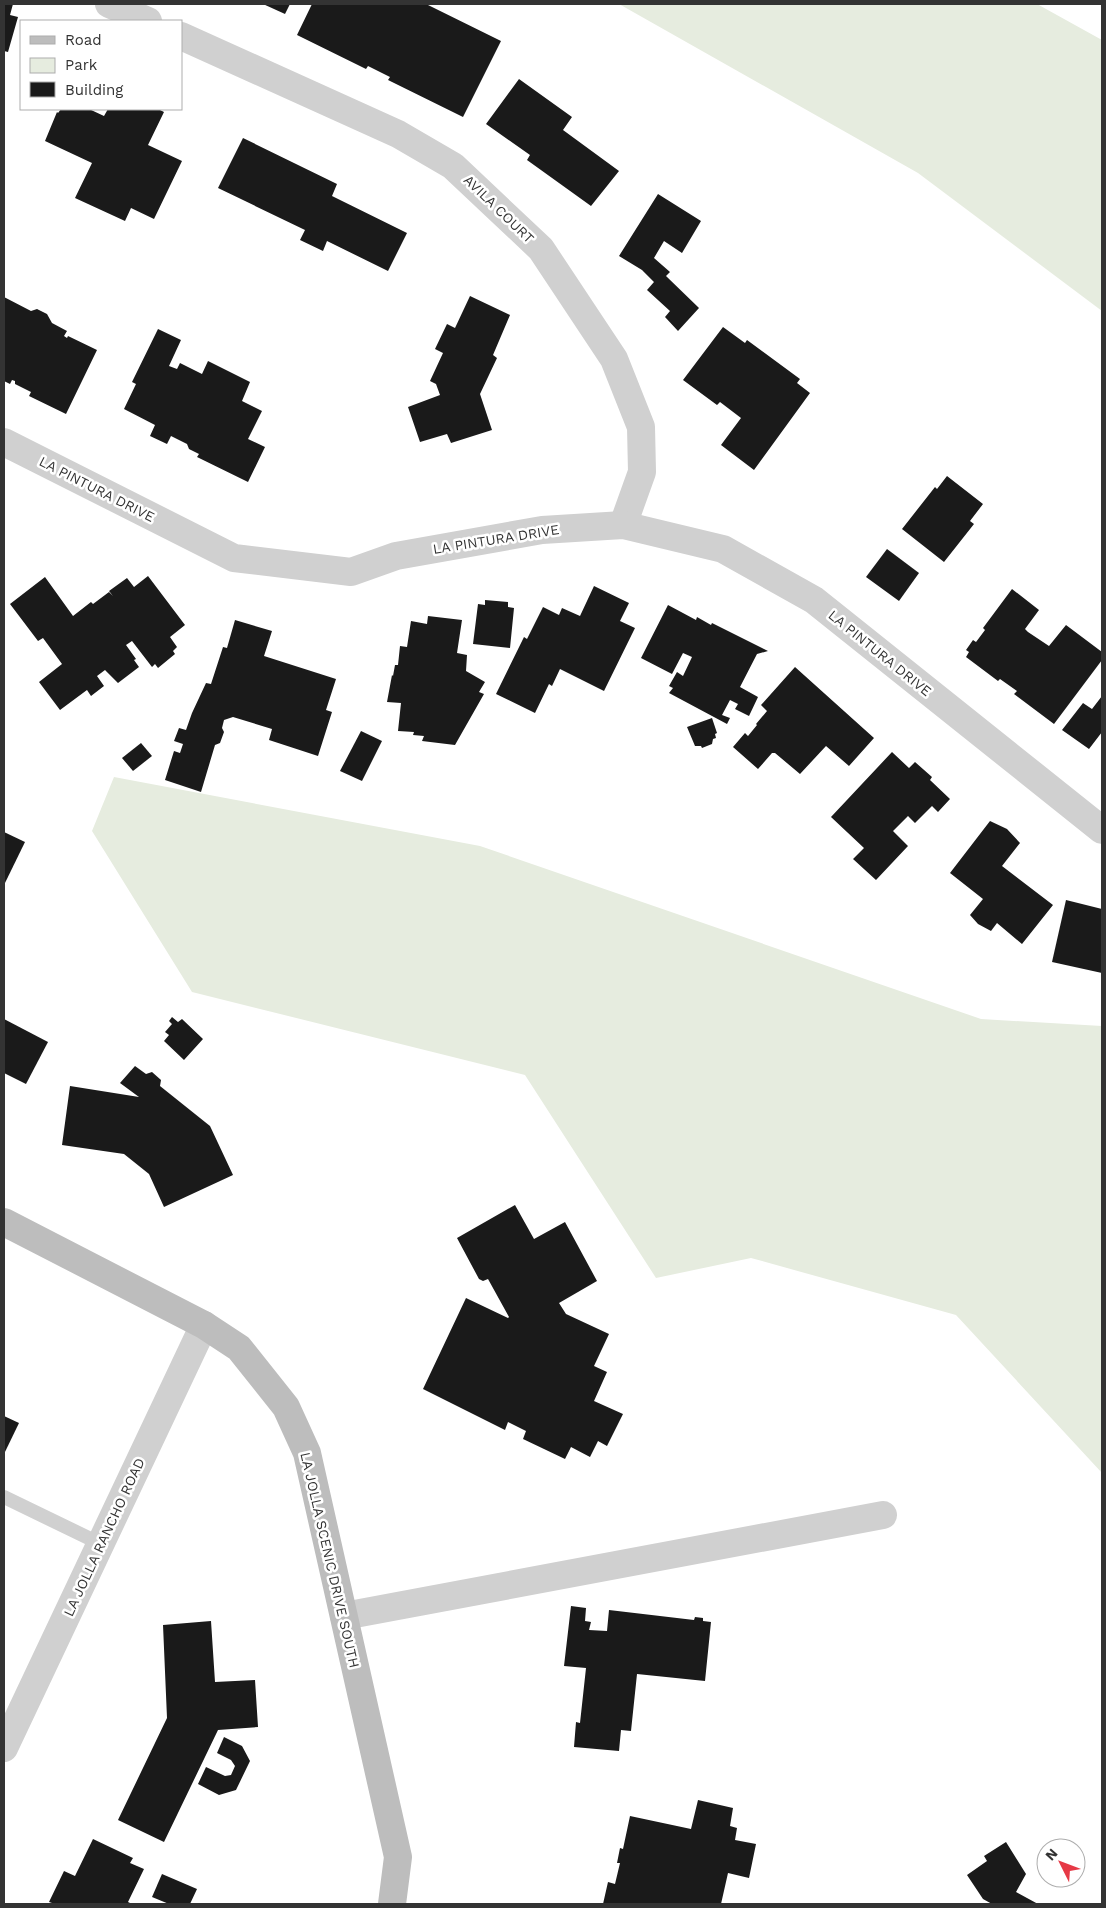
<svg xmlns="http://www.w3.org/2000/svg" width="1106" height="1908" font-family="'Work Sans',sans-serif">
<rect width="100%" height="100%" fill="#fff"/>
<g fill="#e6ecdf">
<path d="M619,4H1037L1102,40V311L918,173Z"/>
<path d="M114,777L480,846L981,1019L1102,1026V1473L956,1315L751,1258L656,1278L525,1075L192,992L92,831Z"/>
</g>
<g fill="#1a1a1a">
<path d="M4,4H13L10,15L18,17L8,52L4,51Z"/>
<path d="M263,4H290L285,14Z"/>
<path d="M312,4H426L501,41L463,117L388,80L390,77L368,66L366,69L297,35Z"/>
<path d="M519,79L572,117L563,130L619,171L591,206L527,160L530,155L486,124Z"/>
<path d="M61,109H89L104,116L108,109H158L164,112L148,145L182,161L154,219L131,208L125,221L75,198L92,163L45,141L57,112L58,113Z"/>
<path d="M243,138L337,184L332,196L407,233L388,271L327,241L323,251L300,240L305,230L218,188Z"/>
<path d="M658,194L701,221L682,253L664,241L654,258L670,272L666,276L699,308L678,331L665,317L670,311L647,290L654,282L642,270L619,256Z"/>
<path d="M470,296L510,315L493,355L497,358L480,394L492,430L451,443L447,434L420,442L408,407L440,395L436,384L430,381L443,353L435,349L447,324L455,328Z"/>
<path d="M4,297L31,311L37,309L47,314L52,323L67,331L64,336L67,338L68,336L97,350L66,414L29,396L31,392L15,384V381L12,380L10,384L4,381Z"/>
<path d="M723,327L745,343L747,340L800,379L797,383L810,393L754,470L721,445L741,418L720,402L717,405L683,380Z"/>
<path d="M158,329L181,340L169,366L177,369L180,363L202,374L208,361L250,382L242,401L262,411L248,439L265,447L248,482L197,457L199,454L189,449L187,444L171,436L167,444L150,436L155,425L124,409L136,384L132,382Z"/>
<path d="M947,476L983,504L970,521L974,524L944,562L902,529L935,487L937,489Z"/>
<path d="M887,549L919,573L899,601L866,577Z"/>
<path d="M148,576L185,625L170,637L177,647L173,651L175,654L158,668L155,664L152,667L132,641L126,645L136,659L134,660L139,667L118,683L105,670L97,676L104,686L91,696L87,690L60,710L39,682L62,664L43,638L38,641L10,604L45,577L73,616L91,602L93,604L109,592L113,596L109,591L127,578L134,587Z"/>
<path d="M594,586L629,603L620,621L635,628L604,691L560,669L552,686L549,684L535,713L496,694L524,637L527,639L543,607L559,615L562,608L580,616Z"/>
<path d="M1012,589L1039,610L1025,629L1028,632L1049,646L1066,625L1102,652V660L1054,724L1014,694L1017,691L1000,679L998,681L966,657L969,652L966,650L973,640L976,642L985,630L983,628Z"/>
<path d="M485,600L508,602V607L514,608L510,648L473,644L478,604L485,605Z"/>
<path d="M668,605L696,620L697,617L711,625L712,623L768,651L757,654L740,687L758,697L749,716L735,709L738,704L730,700L722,715L730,718L727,724L669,693L673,688L669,686L677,672L683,676L692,657L683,653L672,674L641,658Z"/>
<path d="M428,616L462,620L457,653L467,655L466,671L485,682L479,692L484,694L455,745L422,741L424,736L413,735L414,732L398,731L401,703L387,702L392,675L393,676L395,665H398L400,646L407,647L411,621L427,624Z"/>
<path d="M235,620L272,631L264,656L336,679L326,710L332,712L318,756L269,740L272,729L233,717L224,720L222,728L224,732L220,743L215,745L201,792L165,780L174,751L180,753L183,744L174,741L179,728L186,730L192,713L206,683L211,684L223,647L227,648Z"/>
<path d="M795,667L874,738L849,766L826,746L800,774L775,753H772L758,769L733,747L745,733L748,736L757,725L756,724L767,711L761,705Z"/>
<path d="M1102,696V732L1089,749L1062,730L1083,703L1092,709Z"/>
<path d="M712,718L717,733L715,734L716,738L713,739L712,744L702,748L701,746H695L687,727Z"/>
<path d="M361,731L382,741L362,781L340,771Z"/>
<path d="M141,743L152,756L133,771L122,758Z"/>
<path d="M892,752L909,768L915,762L932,777L930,780L950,799L938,812L932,806L915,823L908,816L893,831L908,846L876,880L853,859L864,848L831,817Z"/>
<path d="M990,821L1007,829L1020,843L1002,866L1053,905L1022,944L997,923L991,931L978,924L970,915L983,899L950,873Z"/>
<path d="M4,832L25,842L4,885Z"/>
<path d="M1066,900L1102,909V973L1052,962Z"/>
<path d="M172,1017L178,1022L182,1019L203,1039L184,1060L164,1041L169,1035L165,1032L172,1024L169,1021Z"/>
<path d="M4,1019L48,1042L26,1084L4,1073Z"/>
<path d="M135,1066L146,1074L152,1072L161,1080L160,1086L210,1126L233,1175L164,1207L149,1174L124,1154L62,1145L70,1086L139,1097L120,1083Z"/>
<path d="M515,1205L534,1239L565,1222L597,1281L559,1303L566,1314L609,1334L594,1366L607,1372L594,1401L623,1414L607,1446L598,1441L590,1457L571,1447L565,1459L523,1439L526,1431L508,1422L505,1430L423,1389L466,1298L508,1318L509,1317L488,1279L483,1281L479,1279L457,1238Z"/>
<path d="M4,1416L19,1423L4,1454Z"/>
<path d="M571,1606L586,1608L585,1621L591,1622L589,1630L607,1631L609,1610L694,1620L695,1617L703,1618V1621L711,1622L705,1681L637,1674L631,1731L621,1730L619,1751L574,1747L576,1722L580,1723L586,1668L564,1666Z"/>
<path d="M211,1621L215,1682L255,1680L258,1727L218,1730L164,1842L118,1820L167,1718L163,1625Z"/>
<path d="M224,1737L242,1746L250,1761L236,1790L219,1795L198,1784L206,1767L225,1776L231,1775L235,1766L231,1760L217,1753Z"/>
<path d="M698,1800L733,1808L730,1826L737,1828L735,1840L756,1844L749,1878L728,1873L721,1904H603L608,1882L615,1884L620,1863H617L620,1848L623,1849L630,1816L691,1829Z"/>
<path d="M93,1839L133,1858L130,1863L144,1869L128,1902L132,1904H55L49,1902L64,1871L75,1876Z"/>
<path d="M1006,1842L1026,1874L1016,1892L1038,1904H992L983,1899L967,1875L987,1861L984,1856Z"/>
<path d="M162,1874L197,1889L190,1904H169L152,1897Z"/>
</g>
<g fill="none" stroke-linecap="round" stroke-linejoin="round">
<path stroke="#d0d0d0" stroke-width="14" d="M4,1497L101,1544"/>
<g stroke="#d0d0d0" stroke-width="28">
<path d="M109,4L148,21"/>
<path d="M181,36L398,134L453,166L541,249L614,359L641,427L642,472L623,525"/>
<path d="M4,442L234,558L351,572L396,556L542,530L623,525L723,549L814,600L1102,830"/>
<path d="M344,1616L883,1515"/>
<path d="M4,1748L204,1325"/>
</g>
<path stroke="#bdbdbd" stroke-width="28" d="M4,1222L204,1325L239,1348L286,1407L307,1453L398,1857L392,1904"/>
</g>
<g text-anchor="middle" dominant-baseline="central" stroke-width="5" stroke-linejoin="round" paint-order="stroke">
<g font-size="14" fill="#333" stroke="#fff">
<text transform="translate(499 209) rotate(44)">AVILA COURT</text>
<text transform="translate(97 489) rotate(27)">LA PINTURA DRIVE</text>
<text transform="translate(496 539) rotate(-9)">LA PINTURA DRIVE</text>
<text transform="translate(880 653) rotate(39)">LA PINTURA DRIVE</text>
<text transform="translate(104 1537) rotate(-65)">LA JOLLA RANCHO ROAD</text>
<text transform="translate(330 1560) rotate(77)">LA JOLLA SCENIC DRIVE SOUTH</text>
</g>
</g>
<rect width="1106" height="1908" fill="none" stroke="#333333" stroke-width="10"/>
<rect x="20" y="20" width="162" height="90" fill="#ffffff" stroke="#adadad"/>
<rect x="30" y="36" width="25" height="8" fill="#bdbdbd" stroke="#adadad"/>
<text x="65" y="45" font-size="15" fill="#333333">Road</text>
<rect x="30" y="58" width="25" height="15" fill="#e6ecdf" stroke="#adadad"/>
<text x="65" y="70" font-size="15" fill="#333333">Park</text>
<rect x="30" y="82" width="25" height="15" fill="#1a1a1a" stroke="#adadad"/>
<text x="65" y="95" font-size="15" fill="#333333">Building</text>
<g transform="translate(1061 1863) rotate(312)"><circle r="24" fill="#ffffff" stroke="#adadad"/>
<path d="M0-4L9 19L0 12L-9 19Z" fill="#e63946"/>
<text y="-8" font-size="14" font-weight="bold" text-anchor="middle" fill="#333333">N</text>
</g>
</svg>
